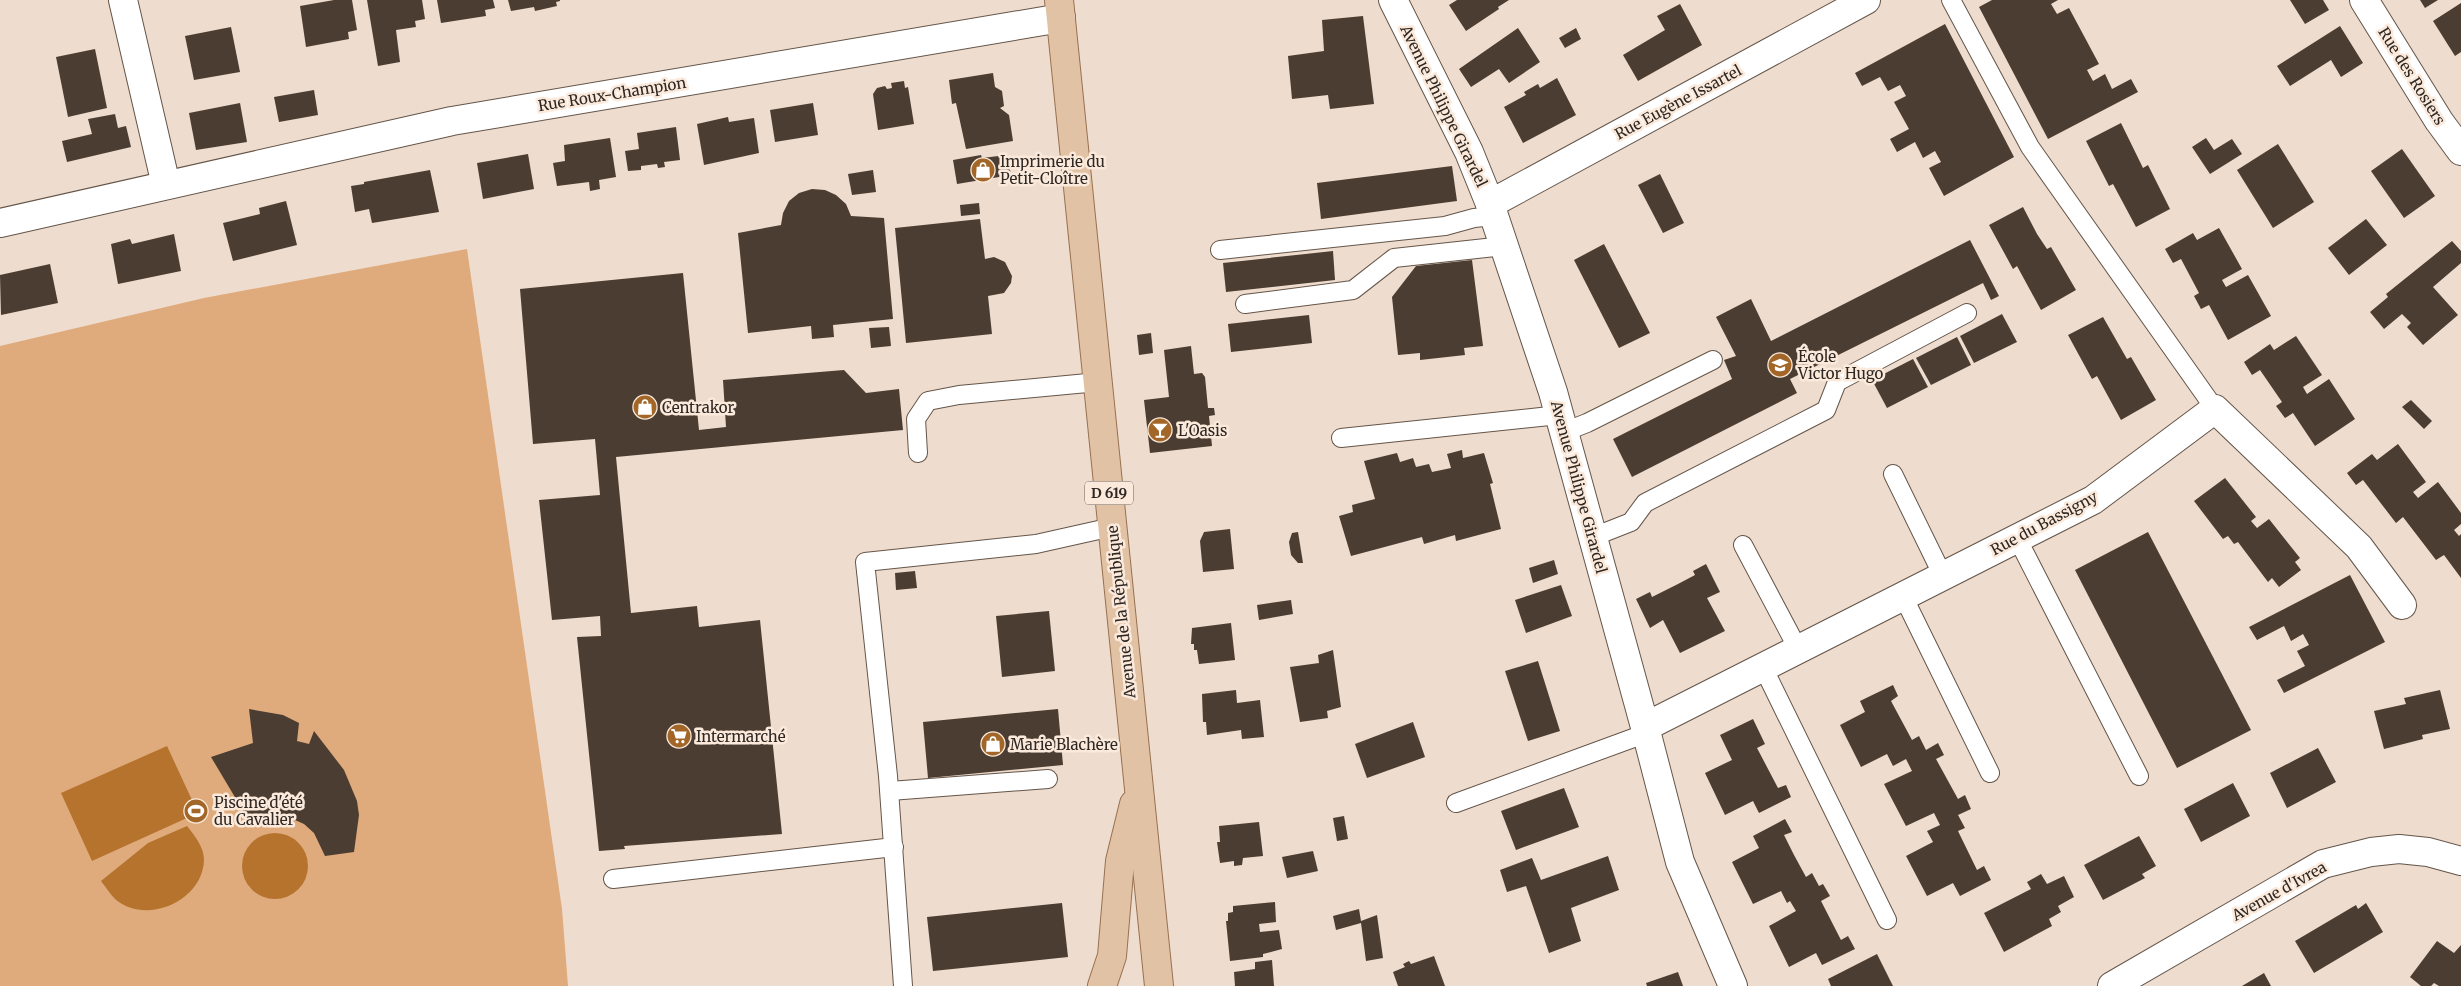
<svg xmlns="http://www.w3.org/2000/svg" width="2461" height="986" font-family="Merriweather,serif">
<rect width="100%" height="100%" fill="#eedcce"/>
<path fill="#dfab7c" d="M467,249L562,909L568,986H0V346L204,298Z"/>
<g fill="#b6732e">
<path d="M167,746L198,813L92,861L61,793Z"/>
<path d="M187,826C195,836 204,847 204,860C203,901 146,926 115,899C110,894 105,886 101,881L148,843Z"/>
<circle cx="275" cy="866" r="33"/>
</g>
<g fill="#4b3d31">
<path d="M334,0H352L357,30L348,32L349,39L306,47L300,6Z"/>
<path d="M367,0H422L425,19L415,21L416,27L396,30L400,62L378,66Z"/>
<path d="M437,0H493L495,8L485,10L486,16L441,23Z"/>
<path d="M508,0H560V1L556,2L557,6L535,11L534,7L511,11Z"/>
<path d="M1457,0H1509L1498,7L1499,9L1466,31L1449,5Z"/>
<path d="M1992,0H2058L2051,4L2057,14L2069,8L2099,64L2087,70L2093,81L2105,74L2112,89L2131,79L2138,92L2048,139L1979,7Z"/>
<path d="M2290,0H2323L2329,10L2305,24Z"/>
<path d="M2420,0H2438L2425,8Z"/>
<path d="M2461,3V52L2455,56L2433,21Z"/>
<path d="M1680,4L1702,45L1638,81L1623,55L1665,30L1657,16Z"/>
<path d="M1363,16L1374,104L1330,109L1328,95L1292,99L1288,56L1324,51L1322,20Z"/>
<path d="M1945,24L2014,157L1944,196L1929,168L1941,162L1935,151L1923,158L1915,142L1897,152L1890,139L1909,129L1894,102L1906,96L1900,85L1888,91L1880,77L1862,86L1855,73Z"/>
<path d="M2340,26L2363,63L2341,77L2331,60L2290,86L2277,66Z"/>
<path d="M231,27L240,72L194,80L185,36Z"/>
<path d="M1518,28L1540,62L1509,83L1499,69L1471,87L1459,69Z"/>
<path d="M1576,28L1581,39L1565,48L1559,38Z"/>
<path d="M95,49L107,108L68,117L56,57Z"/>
<path d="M993,73L995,87L1002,91L1004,106L1000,108L1009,115L1013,141L966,149L956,103L952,104L949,80Z"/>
<path d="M1557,78L1576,115L1523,143L1504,107L1526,95L1524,92L1538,84L1540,88Z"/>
<path d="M904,81L905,88L908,87L914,124L878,130L873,94L877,88L885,86L887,89L892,88L891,83Z"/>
<path d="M314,90L318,115L279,122L274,97Z"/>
<path d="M240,103L247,142L196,150L189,113Z"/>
<path d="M813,103L818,135L775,142L770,110Z"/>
<path d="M115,114L118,128L126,126L131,147L67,162L62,141L92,134L88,119Z"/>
<path d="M728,117L729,122L754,118L759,153L704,165L697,124Z"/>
<path d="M2121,123L2143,168L2148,165L2170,209L2136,227L2113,184L2109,186L2086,141Z"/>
<path d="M676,127L680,160L664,162L665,167L658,168L657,164L641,166V170L628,171L625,151L639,149L637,133Z"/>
<path d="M610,138L616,177L599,180L600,189L590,191L589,182L557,186L553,163L565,161L564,145Z"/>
<path d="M2206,138L2214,150L2232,139L2242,154L2210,174L2192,147Z"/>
<path d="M2278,144L2314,202L2273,228L2237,170Z"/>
<path d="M2402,149L2435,196L2404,218L2371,171Z"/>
<path d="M528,154L534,189L483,199L477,163Z"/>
<path d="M981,155L982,158L1007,155L1011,175L957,184L953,160Z"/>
<path d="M1452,166L1457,201L1321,219L1317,183Z"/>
<path d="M430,170L439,212L372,223L369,209L355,212L351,186L364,184V182Z"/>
<path d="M873,170L876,192L852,195L848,174Z"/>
<path d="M1660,174L1684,223L1663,233L1638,185Z"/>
<path d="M812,189L825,190L836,195L846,204L851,216L884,218L893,319L833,325L834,337L812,339L811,326L748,333L738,233L781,225L783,213L789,201L799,193Z"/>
<path d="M286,201L297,245L233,261L223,223L260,214L259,208Z"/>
<path d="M979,203L980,214L961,216L960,205Z"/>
<path d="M2023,207L2037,234L2047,249L2051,247L2076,290L2041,310L2017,266L2013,269L1989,225Z"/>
<path d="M980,219L985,259L994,257L1005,262L1012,276L1011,283L1004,293L988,296L992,334L906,343L895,228Z"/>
<path d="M2366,219L2387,245L2349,275L2328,248Z"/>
<path d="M2219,228L2242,269L2222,280L2226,287L2248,275L2271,316L2228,340L2209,305L2201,309L2194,296L2199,293L2181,259L2173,263L2165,249L2193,233L2197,240Z"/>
<path d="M174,234L181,271L118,284L111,244L130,239L132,244Z"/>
<path d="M1970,240L1999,296L1991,300L1983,283L1790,379L1797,393L1632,477L1613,439L1732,379L1724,360L1736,356L1716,317L1751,299L1771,341Z"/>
<path d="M2452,241L2461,251V263L2433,287L2458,315L2423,345L2407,327L2411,323L2402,314L2384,329L2370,312L2388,297L2386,294Z"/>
<path d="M1604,244L1650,333L1619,348L1574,260Z"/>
<path d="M1333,251L1335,280L1226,292L1223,263Z"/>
<path d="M1472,260L1483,346L1464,348L1465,355L1420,360V353L1398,355L1392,297L1416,266Z"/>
<path d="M50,264L58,303L1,315L0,275Z"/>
<path d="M683,273L699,430L726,427L723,380L844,370L866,393L899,389L903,430L616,457L631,613L697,606L699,627L760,620L782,834L624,846L625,849L599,851L577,637L601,636L600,616L552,620L539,500L600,495L595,439L533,444L520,289Z"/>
<path d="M2002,314L2017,342L1974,363L1960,336Z"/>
<path d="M1309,315L1312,343L1231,352L1228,324Z"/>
<path d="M2103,317L2127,359L2131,357L2156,400L2121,420L2097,376L2092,379L2068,335Z"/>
<path d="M889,327L891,346L871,348L869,328Z"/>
<path d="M1151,333L1153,353L1139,355L1137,335Z"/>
<path d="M2296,336L2322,375L2303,387L2307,394L2329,379L2355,419L2315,446L2293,413L2285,418L2276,406L2282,402L2260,370L2252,375L2244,362L2270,344L2274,350Z"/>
<path d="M1957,337L1971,365L1931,385L1916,358Z"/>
<path d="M1191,346L1194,374L1202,373L1205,377L1208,408H1214L1215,415L1209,416L1212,446L1150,453L1144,400L1169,397L1164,350Z"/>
<path d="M1913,359L1928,387L1887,408L1872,380Z"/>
<path d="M2411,400L2432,421L2424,429L2402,407Z"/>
<path d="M2398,444L2426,482L2413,492L2418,498L2438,482L2461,513V524L2454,530L2459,536L2461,534V578L2444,555L2436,560L2403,517L2396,523L2363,480L2356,485L2347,473L2372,454L2377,460Z"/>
<path d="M1462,450L1463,458L1484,453L1493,483L1490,484L1501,529L1456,541L1455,535L1424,544L1422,537L1351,556L1339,516L1353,512L1352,505L1375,499L1364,461L1397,453L1400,462L1413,458L1416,467L1429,464L1432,472L1451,468L1447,454Z"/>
<path d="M2225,478L2256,517L2251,521L2257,528L2269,519L2300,558L2295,562L2301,570L2279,587L2272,578L2268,582L2238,542L2234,544L2228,536L2223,539L2194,501Z"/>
<path d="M1230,529L1234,569L1203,572L1200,541L1204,532Z"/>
<path d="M1298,532L1303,563H1298L1291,555L1289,542L1292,533Z"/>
<path d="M2148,532L2251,730L2177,768L2075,570Z"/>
<path d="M1554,560L1558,574L1533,583L1529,568Z"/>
<path d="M1706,564L1720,592L1707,598L1725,631L1680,653L1663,620L1650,628L1636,599L1650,592L1652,597L1678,584L1695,575L1693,571Z"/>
<path d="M915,571L917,588L896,590L895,573Z"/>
<path d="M2350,575L2385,642L2284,693L2277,680L2305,666L2297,651L2309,645L2303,634L2291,641L2284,626L2257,640L2249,627Z"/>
<path d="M1561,585L1572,616L1526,633L1515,600Z"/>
<path d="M1291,600L1293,614L1259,620L1257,605Z"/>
<path d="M1049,611L1055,671L1002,677L996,616Z"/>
<path d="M1231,623L1235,660L1199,664L1197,650H1194V644H1191L1192,628Z"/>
<path d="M1333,650L1341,707L1327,711L1328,718L1300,722L1290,667L1319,663L1318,655Z"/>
<path d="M1538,661L1560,731L1528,741L1505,671Z"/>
<path d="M1893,685L1898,696L1891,701L1912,740L1919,736L1926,750L1938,743L1944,755L1936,759L1958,799L1965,795L1971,809L1958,815L1965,828L1958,831L1977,870L1984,866L1991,880L1960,896L1953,883L1927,896L1906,856L1933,842L1927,831L1940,825L1934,813L1906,826L1884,784L1912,771L1906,759L1893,766L1887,754L1861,767L1840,725L1865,712L1860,701Z"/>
<path d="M1236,690L1237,703L1260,700L1264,737L1242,739L1241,730L1207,735L1206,722H1203L1202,694Z"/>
<path d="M2440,690L2450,729L2422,735L2423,739L2384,749L2374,711L2406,704L2404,698Z"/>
<path d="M249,709L283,715L299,723L297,741L309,744L314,731L344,770L357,801L359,815L354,852L325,856L314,833L304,824L286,816L268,815L248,819L211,757L253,743Z"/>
<path d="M1058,709L1063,765L928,778L923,722Z"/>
<path d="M1753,719L1765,744L1757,748L1778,788L1786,785L1791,797L1759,813L1753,801L1725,815L1705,773L1732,760L1720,735Z"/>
<path d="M1413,722L1425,757L1367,778L1355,744Z"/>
<path d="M2318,748L2336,782L2287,808L2270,773Z"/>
<path d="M2233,783L2250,816L2201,842L2184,809Z"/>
<path d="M1564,788L1579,827L1516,850L1501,811Z"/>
<path d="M1344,816L1348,839L1337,841L1333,818Z"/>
<path d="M1785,819L1792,832L1784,835L1794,855L1806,877L1812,873L1819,886L1823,884L1830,896L1821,901L1841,940L1848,936L1855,949L1822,965L1816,953L1789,967L1769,926L1796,911L1790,901L1787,903L1781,891L1753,904L1732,862L1759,848L1753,836Z"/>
<path d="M1259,822L1263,856L1243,858L1242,865L1234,866V861L1220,863L1217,842H1220L1219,826Z"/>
<path d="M2139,836L2156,866L2142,874L2145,878L2103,900L2084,865Z"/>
<path d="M1313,851L1318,871L1287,878L1282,857Z"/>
<path d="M1608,856L1619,890L1571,908L1581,941L1549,953L1526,886L1507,892L1500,870L1532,858L1541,880Z"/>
<path d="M2041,874L2047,884L2064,876L2074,897L2058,906L2061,912L2049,919L2052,926L2004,952L1984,913L2031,889L2027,882Z"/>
<path d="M1275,902L1276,922L1259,924L1260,932L1279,930L1282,949L1263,954V957L1230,961L1226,921H1228V913L1233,912V906Z"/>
<path d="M1062,903L1068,957L933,971L927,917Z"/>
<path d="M2366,903L2383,932L2314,973L2295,941L2356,905L2358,909Z"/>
<path d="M1359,909L1361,921L1377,915L1383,958L1366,961L1361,923L1336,930L1333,916Z"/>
<path d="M2437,941L2454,953L2461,945V986H2439L2434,983L2431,986H2421L2410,977Z"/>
<path d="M1877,954L1893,986H1831L1828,979Z"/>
<path d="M1434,956L1445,986H1398L1393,972L1405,967L1403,964L1409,961L1411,964Z"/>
<path d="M1272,960L1274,986H1235L1234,972L1255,969V962Z"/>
<path d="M1678,972L1683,986H1647L1646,983Z"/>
<path d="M2264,973L2271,986H2242Z"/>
</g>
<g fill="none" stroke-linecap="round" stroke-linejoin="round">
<defs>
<g id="service">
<path d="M1951,0L2030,147L2215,409"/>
<path d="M1220,250L1445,226L1474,218L1494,216"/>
<path d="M1245,304L1353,290L1394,258L1504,246"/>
<path d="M1564,432L1587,423L1713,360"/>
<path d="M1341,438L1559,415"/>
<path d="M918,453L916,419L928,401L959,395L1098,382"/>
<path d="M1893,474L1943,576"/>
<path d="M1593,537L1631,522L1645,503L1826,410L1837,382L1967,313"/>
<path d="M2017,538L2139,776"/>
<path d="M1743,545L1798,649"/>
<path d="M1903,596L1990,773"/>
<path d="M1763,667L1887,920"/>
<path d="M890,791L1048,779"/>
<path d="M1456,803L1647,733"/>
<path d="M613,879L894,847"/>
<path d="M903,986L888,776L865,562L1036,544L1112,527"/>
</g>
<g id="minor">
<path d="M123,0L166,185"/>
<path d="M1393,0L1469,152L1490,204L1553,392L1645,727L1680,862L1733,986"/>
<path d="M2364,0L2439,121L2461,151"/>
<path d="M1490,204L1866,0"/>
<path d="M0,223L452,121L1061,18"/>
<path d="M1645,727L2093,500L2215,409L2359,547L2402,605"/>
<path d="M2112,986L2323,864L2371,852L2399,849L2428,852L2461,861"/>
</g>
<g id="primary">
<path d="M1059,0L1159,986"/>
<path d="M1102,986L1112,956L1120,861L1134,804"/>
</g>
</defs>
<use href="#service" stroke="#645549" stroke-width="20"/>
<use href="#minor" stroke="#645549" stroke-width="30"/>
<use href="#primary" stroke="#977150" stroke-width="30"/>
<use href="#service" stroke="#fff" stroke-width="18"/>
<use href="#minor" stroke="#fff" stroke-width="28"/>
<use href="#primary" stroke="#e2c2a4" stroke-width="28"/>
</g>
<defs>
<symbol id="shop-disc" viewBox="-11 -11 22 22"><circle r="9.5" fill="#a26628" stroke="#fbeadb"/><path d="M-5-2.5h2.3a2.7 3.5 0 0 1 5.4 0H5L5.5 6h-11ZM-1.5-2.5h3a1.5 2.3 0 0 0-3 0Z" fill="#fff"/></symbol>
<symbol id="school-disc" viewBox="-11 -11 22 22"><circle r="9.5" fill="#a26628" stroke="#fbeadb"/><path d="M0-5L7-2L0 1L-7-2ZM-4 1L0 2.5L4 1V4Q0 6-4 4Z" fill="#fff"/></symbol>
<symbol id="bar-disc" viewBox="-11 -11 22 22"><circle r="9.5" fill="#a26628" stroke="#fbeadb"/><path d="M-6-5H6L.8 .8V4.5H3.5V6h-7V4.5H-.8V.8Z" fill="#fff"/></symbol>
<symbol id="supermarket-disc" viewBox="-11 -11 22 22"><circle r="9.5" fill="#a26628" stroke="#fbeadb"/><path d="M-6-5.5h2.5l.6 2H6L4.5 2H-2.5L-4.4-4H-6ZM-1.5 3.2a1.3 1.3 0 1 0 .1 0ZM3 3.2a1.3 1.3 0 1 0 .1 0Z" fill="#fff"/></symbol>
<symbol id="stadium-disc" viewBox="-11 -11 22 22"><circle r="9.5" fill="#a26628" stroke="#fbeadb"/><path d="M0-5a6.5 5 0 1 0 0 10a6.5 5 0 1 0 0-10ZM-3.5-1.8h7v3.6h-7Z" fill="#fff"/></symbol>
</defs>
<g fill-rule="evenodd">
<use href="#shop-disc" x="969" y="156" width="28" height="28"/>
<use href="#school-disc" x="1766" y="351" width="28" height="28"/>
<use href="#shop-disc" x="631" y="393" width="28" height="28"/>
<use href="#bar-disc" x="1146" y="416" width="28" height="28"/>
<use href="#supermarket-disc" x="665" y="722" width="28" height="28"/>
<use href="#shop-disc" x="979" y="730" width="28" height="28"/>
<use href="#stadium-disc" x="182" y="797" width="28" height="28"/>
</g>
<g text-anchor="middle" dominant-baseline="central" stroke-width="5" stroke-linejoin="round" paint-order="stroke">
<rect fill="#fbeadb" stroke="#6c625a" stroke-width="1" x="1085" y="481.5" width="48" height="23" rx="4"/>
<g font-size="14" font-weight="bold" fill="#2e2722">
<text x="1109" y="493">D 619</text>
</g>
<g font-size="15" fill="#2e2722" stroke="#fbeadb">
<text transform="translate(2412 76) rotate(58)">Rue des Rosiers</text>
<text transform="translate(612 94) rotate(-9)">Rue Roux-Champion</text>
<text transform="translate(1678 102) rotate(-28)">Rue Eugène Issartel</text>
<text transform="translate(1444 106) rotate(64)">Avenue Philippe Girardel</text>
<text transform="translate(1579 487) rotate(75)">Avenue Philippe Girardel</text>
<text transform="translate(2044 523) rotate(-28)">Rue du Bassigny</text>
<text transform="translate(1121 612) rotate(-96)">Avenue de la République</text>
<text transform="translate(2279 891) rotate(-29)">Avenue d'Ivrea</text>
</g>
<g font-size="15" fill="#2e2722" stroke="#fbeadb" text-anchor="start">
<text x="1000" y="161">Imprimerie du<tspan x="1000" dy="17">Petit-Cloître</tspan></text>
<text x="1798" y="356">École<tspan x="1798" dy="17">Victor Hugo</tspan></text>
<text x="662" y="407">Centrakor</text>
<text x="1178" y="430">L'Oasis</text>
<text x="696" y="736">Intermarché</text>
<text x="1010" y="744">Marie Blachère</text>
<text x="214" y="802">Piscine d'été<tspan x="214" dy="17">du Cavalier</tspan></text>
</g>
</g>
</svg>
